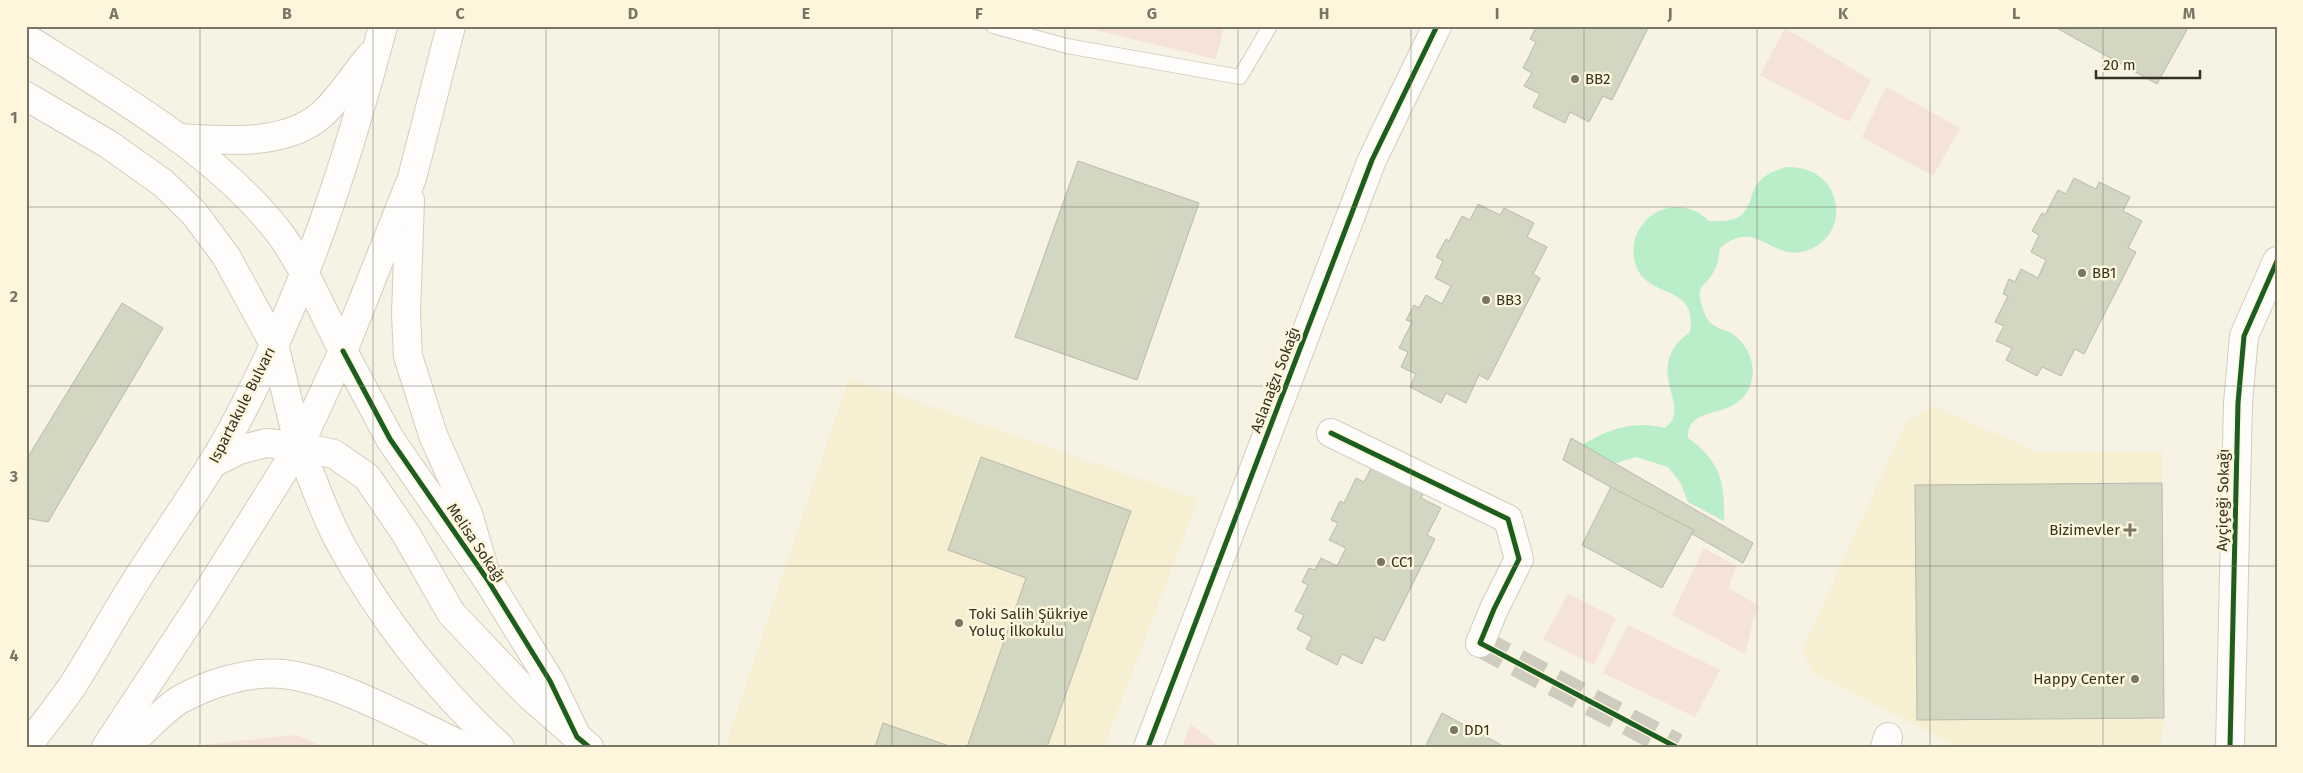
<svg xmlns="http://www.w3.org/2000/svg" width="2303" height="773" font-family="'Fira Sans',sans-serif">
<rect width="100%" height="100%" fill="#f6f2e4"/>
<g fill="#f7efd2">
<path d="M849,378L1198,499L1104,747H725Z"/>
<path d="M1934,406L2037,452L2162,451L2164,718L2160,747H1958L1815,674L1802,651L1907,420Z"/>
</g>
<g fill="#f5e2d8">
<path d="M1078,26H1224L1216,59Z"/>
<path d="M1785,28L1871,80L1849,122L1760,75Z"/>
<path d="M1886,87L1960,128L1933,176L1862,137Z"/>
<path d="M1704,548L1736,566L1729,588L1757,605L1745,654L1672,615Z"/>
<path d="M1568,594L1616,618L1594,665L1543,639Z"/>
<path d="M1628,625L1720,670L1695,717L1603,673Z"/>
<path d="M1190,724L1220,747H1182Z"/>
<path d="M297,735L323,747H191L192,746Z"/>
</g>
<path fill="#b9eec8" d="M1787,167C1845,166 1853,237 1805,251C1770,261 1757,217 1720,248C1719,257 1718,265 1713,273C1708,283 1697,286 1700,299C1702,305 1704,315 1708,320C1714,328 1723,329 1731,333C1747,343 1757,364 1751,383C1738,424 1687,401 1688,438C1721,461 1725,484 1724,521L1688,502L1680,482L1668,467L1636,457L1616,463L1581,446C1608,429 1633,420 1665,428C1695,407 1639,369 1690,332C1699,279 1640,303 1634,257C1629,223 1665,195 1697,212C1701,214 1705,218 1709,221C1718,221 1732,222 1740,216C1748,210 1750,201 1753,192C1759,177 1772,171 1787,167Z"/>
<g fill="#d3d6c1" stroke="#b9b9ae">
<path d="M1537,26L1543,28L1544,26H1649L1612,100L1603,96L1589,122L1570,112L1565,123L1533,107L1540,94L1524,86L1532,73L1523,68L1536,42L1530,39Z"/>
<path d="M2053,26H2189L2157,84Z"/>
<path d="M1078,161L1199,203L1137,380L1015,337Z"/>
<path d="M2074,178L2096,189L2099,182L2130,197L2123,211L2142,221L2128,248L2136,252L2084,354L2075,349L2061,376L2042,367L2037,376L2006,360L2012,348L1996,341L2004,326L1995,322L2008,296L2003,294L2009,279L2015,282L2021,269L2038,278L2046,260L2031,252L2039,235L2032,231L2042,213L2045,215L2058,190L2066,194Z"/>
<path d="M1478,204L1500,215L1504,208L1534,223L1527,237L1547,247L1533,274L1540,278L1488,380L1479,375L1466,403L1446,393L1441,403L1410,387L1416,374L1401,367L1408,352L1399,348L1412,322L1406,320L1414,305L1419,308L1426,295L1442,304L1451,286L1435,278L1443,261L1436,257L1446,239L1449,241L1462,216L1470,220Z"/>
<path d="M122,303L163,328L48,522L26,518V460Z"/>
<path d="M1571,438L1753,543L1743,563L1563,460Z"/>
<path d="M981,457L1131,511L1047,747H967L1026,578L948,550Z"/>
<path d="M1372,466L1428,484L1421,498L1441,508L1427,535L1435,539L1384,641L1375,637L1362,664L1342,654L1337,665L1306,649L1312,637L1297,629L1304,615L1295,611L1308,585L1302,582L1309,568L1315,570L1321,558L1337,566L1346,548L1329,540L1338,523L1331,520L1340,501L1344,503L1356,478L1364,482Z"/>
<path d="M2162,483L2164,718L1917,720L1915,485Z"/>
<path d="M1611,487L1694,530L1662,588L1582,545Z"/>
<path d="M1442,713L1505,747H1425Z"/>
<path d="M883,723L952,747H875Z"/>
</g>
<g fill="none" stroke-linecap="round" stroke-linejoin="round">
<path stroke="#cfcbbe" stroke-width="28" stroke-dasharray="28 14" stroke-linecap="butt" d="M1480,643L1676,747"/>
<defs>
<path id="lane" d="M993,26L1067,46L1240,77L1270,26"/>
<g id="street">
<path d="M1331,433L1508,519L1519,559L1494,609L1480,643"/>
<path d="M1148,747L1372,160L1437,26"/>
<path d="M1885,747L1888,737"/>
<path d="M2230,747L2238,403L2244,336L2277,261"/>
</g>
<g id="secondary">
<path d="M26,38C111,92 215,151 277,230C288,243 295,258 304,272"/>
<path d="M26,96L108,144L163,183L194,213L226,256L274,344"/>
<path d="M343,351L390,439L487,579L550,681L577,737L589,747"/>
<path d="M299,446C312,477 323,511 339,541C381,618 435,687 500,747"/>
</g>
<g id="primary">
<path d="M178,138C222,140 285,147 321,115C340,99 354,75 370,56"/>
<path d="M410,200L406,314L408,356L433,435L468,514L487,579"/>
<path d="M304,272L343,351"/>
<path d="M274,344L299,446"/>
<path d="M213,463L239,450L266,443L299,446L334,454L367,477L406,534L451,613L528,694L577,737"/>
<path d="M27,747C42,726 59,706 73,685C94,652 113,617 134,584C170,526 211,472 242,411C306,289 348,159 383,26"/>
<path d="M106,747L197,609L299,446L343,351L412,178L451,26"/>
<path d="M127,747C140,735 166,707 181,699C210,683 249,671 283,674C338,680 413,723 465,747"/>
</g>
</defs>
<use href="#lane" stroke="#d1cdc0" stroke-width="16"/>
<use href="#street" stroke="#d1cdc0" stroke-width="30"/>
<use href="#secondary" stroke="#d1cdc0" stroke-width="30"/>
<use href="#primary" stroke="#d1cdc0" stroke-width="30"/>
<use href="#lane" stroke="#fefdfb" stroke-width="14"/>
<use href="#street" stroke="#fefdfb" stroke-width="28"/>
<use href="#secondary" stroke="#fefdfb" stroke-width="28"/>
<use href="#primary" stroke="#fefdfb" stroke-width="28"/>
<defs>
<g id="cycleway">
<path d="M343,351L390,439L487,579L550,681L577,737L589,747"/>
<path d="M1331,433L1508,519L1519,559L1494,609L1480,643L1676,747"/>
<path d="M1148,747L1372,160L1437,26"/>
<path d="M2230,747L2238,403L2244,336L2277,261"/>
</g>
</defs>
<use href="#cycleway" stroke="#fef6dc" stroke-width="8"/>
<use href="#cycleway" stroke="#1b5e20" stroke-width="5"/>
</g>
<path fill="none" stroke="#797567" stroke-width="1" stroke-opacity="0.55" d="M200,26V747M373,26V747M546,26V747M719,26V747M892,26V747M1065,26V747M1238,26V747M1411,26V747M1584,26V747M1757,26V747M1930,26V747M2103,26V747M26,207H2277M26,386H2277M26,566H2277"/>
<g fill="#797567" stroke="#fef6dc" stroke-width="2">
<circle cx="1575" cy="79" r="5"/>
<circle cx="2082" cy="273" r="5"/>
<circle cx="1486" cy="300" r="5"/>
<path d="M2127.5 522.5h5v5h5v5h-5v5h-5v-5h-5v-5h5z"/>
<circle cx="1381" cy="562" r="5"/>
<circle cx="959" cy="623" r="5"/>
<circle cx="2135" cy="679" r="5"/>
<circle cx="1454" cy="730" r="5"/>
</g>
<g text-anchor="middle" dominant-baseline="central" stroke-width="5" stroke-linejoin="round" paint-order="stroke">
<g font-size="15" fill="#353124" stroke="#fef6dc" text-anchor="start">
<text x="1585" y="79">BB2</text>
<text x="2092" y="273">BB1</text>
<text x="1496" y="300">BB3</text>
<text x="2120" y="530" text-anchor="end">Bizimevler</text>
<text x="1391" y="562">CC1</text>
<text x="969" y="614">Toki Salih Şükriye<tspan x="969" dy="17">Yoluç İlkokulu</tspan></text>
<text x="2125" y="679" text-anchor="end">Happy Center</text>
<text x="1464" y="730">DD1</text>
</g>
<g font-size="15" fill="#353124" stroke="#fef6dc">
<text transform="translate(1275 380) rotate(-69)">Aslanağzı Sokağı</text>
<text transform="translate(242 405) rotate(-63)">Ispartakule Bulvarı</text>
<text transform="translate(2223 500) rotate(-89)">Ayçiçeği Sokağı</text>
<text transform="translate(476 543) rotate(56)">Melisa Sokağı</text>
</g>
</g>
<rect width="2303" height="773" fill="none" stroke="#fef6dc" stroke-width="55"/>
<path d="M2096 70v8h104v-8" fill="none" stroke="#353124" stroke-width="2.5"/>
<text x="2103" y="70" font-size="15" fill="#353124" stroke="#fef6dc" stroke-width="4" paint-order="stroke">20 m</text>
<rect x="28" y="28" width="2248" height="718" fill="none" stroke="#797567" stroke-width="2"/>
<g font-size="16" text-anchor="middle" font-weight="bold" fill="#797567">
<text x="114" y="19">A</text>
<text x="287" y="19">B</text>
<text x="460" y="19">C</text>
<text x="633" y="19">D</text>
<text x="806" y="19">E</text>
<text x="979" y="19">F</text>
<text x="1152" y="19">G</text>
<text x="1324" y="19">H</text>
<text x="1497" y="19">I</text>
<text x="1670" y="19">J</text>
<text x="1843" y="19">K</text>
<text x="2016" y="19">L</text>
<text x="2189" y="19">M</text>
<text x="14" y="123">1</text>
<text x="14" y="302">2</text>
<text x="14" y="482">3</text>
<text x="14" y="661">4</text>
</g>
</svg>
